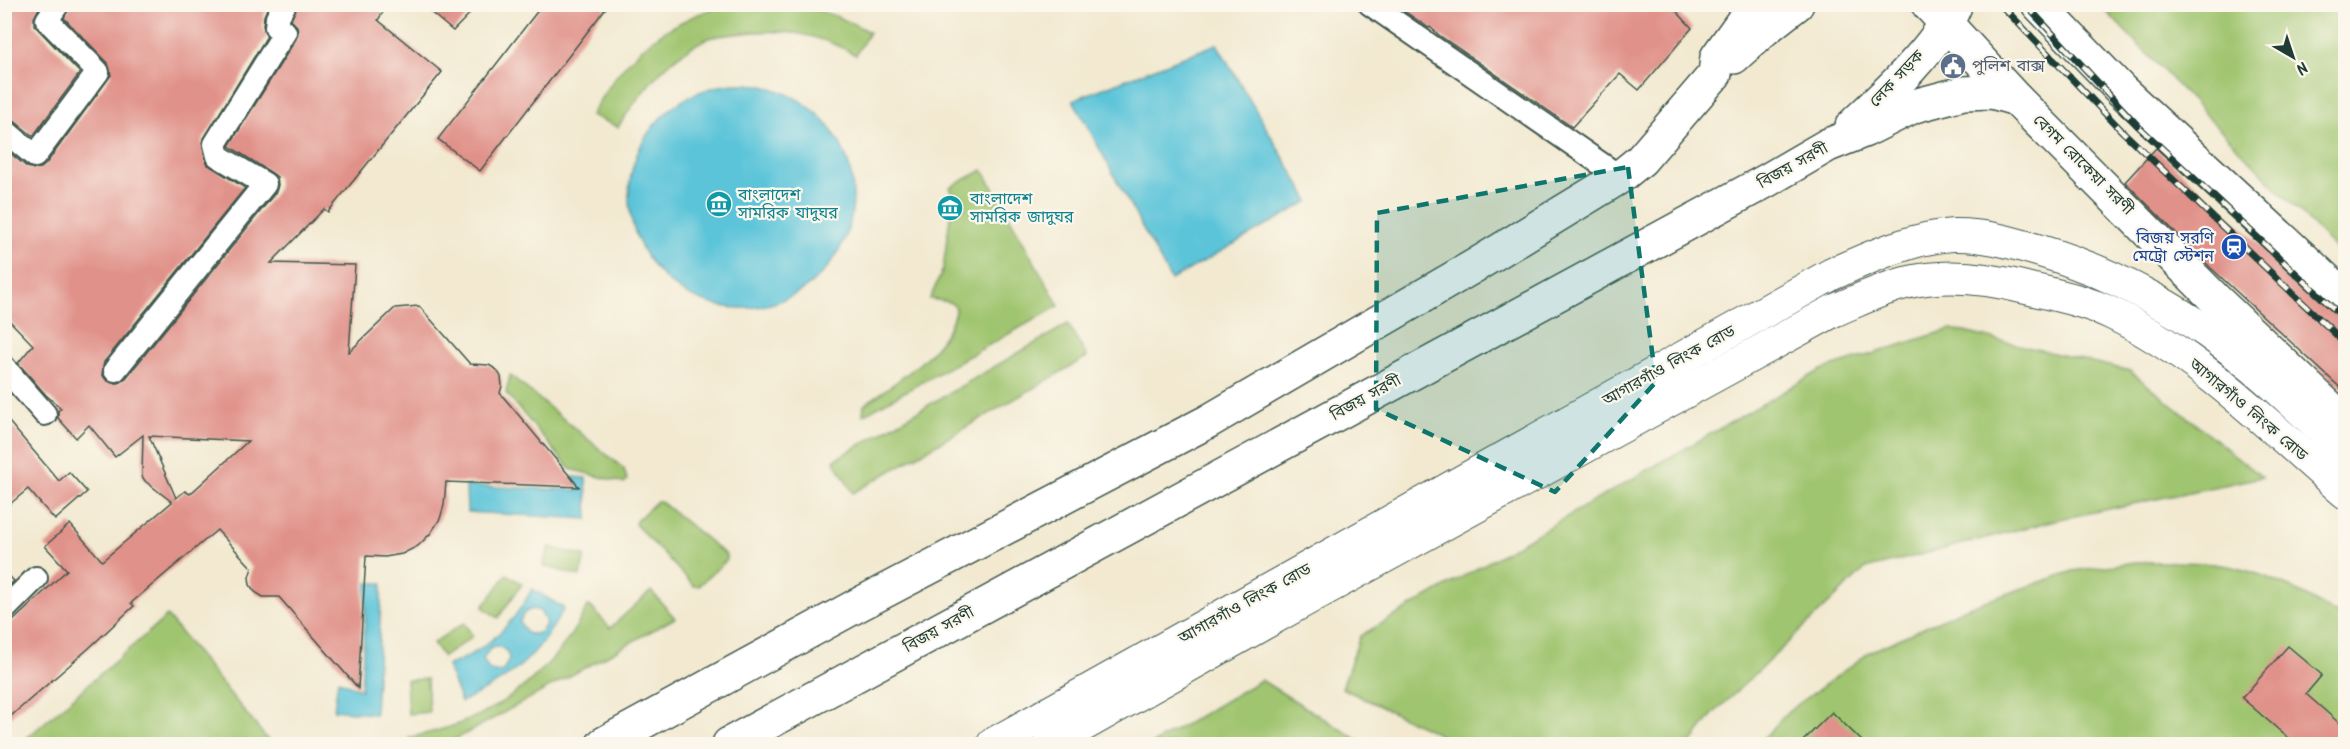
<svg xmlns="http://www.w3.org/2000/svg" width="2350" height="749" font-family="Kalam,'Noto Sans Bengali',sans-serif">
<rect width="100%" height="100%" fill="#fbf7ec"/>
<filter id="ink" filterUnits="userSpaceOnUse"><feTurbulence type="fractalNoise" baseFrequency=".0167" numOctaves="2"/><feDisplacementMap in="SourceGraphic" scale="12" xChannelSelector="R" yChannelSelector="G"/><feConvolveMatrix kernelMatrix="1 2 1 2 8 2 1 2 1" color-interpolation-filters="sRGB"/></filter>
<filter id="wash" filterUnits="userSpaceOnUse"><feTurbulence type="fractalNoise" baseFrequency=".008" numOctaves="4" result="noise"/><feDisplacementMap in="SourceGraphic" scale="24" xChannelSelector="R" yChannelSelector="G"/><feGaussianBlur stdDeviation="1.35" result="paint"/><feColorMatrix in="noise" values="0 0 0 0 0 0 0 0 0 0 0 0 0 0 0 0 0 1.4 0 .05"/><feComposite in="paint" operator="in"/></filter>
<g filter="url(#wash)">
<rect width="100%" height="100%" fill="#f2e9d0"/>
<g fill="#a0c570" stroke="#608152" stroke-width="1.5">
<path d="M728,4C786,4 816,2 869,32L856,55C816,32 781,28 736,34C728,35 717,35 709,38C668,55 641,92 618,127L591,115C624,56 661,23 728,4Z"/>
<path d="M2100,5H2345V259Z"/>
<path d="M983,170L1059,306L863,415L864,405C898,380 947,353 956,307L949,302L930,299L943,269L953,195L950,187Z"/>
<path d="M1068,324L1087,357L853,493L834,460Z"/>
<path d="M1951,329L2130,371L2262,477L2060,519L1865,569L1713,714L1690,744H1459L1342,688L1360,636L1821,370Z"/>
<path d="M510,375L624,469L627,480L624,483L570,469L506,393Z"/>
<path d="M657,501H660L726,555L727,560L698,586H694L635,524L636,521Z"/>
<path d="M549,547L585,556L580,576L543,566Z"/>
<path d="M2136,562C2162,562 2188,561 2214,564C2263,569 2305,594 2345,619V744H1758L1789,711L1870,652L1968,607L2073,571Z"/>
<path d="M507,574L522,584L498,618L483,607Z"/>
<path d="M651,591L675,618L447,744H410L409,738C427,733 448,729 466,721C518,700 564,656 587,606L591,607L610,628Z"/>
<path d="M167,616L271,744H20Z"/>
<path d="M464,623L473,636L443,657L433,643Z"/>
<path d="M427,679L429,712L408,714L406,680Z"/>
<path d="M1261,680L1365,744H1152Z"/>
</g>
<g fill="#5cc4d9" stroke="#3e8086" stroke-width="1.5" fill-rule="evenodd">
<path d="M1217,44L1309,201L1171,280L1073,100Z"/>
<circle cx="741" cy="196" r="112"/>
<path d="M573,477L586,478L588,519L467,512L466,486L581,490Z"/>
<path d="M367,583H382L375,714L334,710L338,680L361,690Z"/>
<path d="M532,589L564,608C537,658 512,678 461,702L447,666C486,651 513,626 532,589ZM533,609L540,611L546,623C543,633 536,636 526,633L520,622C522,614 525,611 533,609ZM496,646C504,648 508,651 509,659L503,671L496,672L489,670L483,659L490,648Z"/>
</g>
<g id="blocks">
<g fill="#e09189" fill-rule="evenodd">
<path d="M4,4H41L34,18V25L80,73L33,136L13,120L4,117Z"/>
<path d="M71,4H269L264,16L263,26L267,36L202,142L207,164L245,188L104,362L102,374L106,380L112,383H119L126,378L276,192L278,185L277,177L272,173L229,146L296,39L298,33L297,26L291,20L298,4H388L378,20L442,72L328,212L324,209L271,263L355,265L349,352L395,308L419,306L470,364L489,365L497,370L501,377L502,386L500,393L579,487L446,482L444,505L440,519L430,534L418,546L402,554L385,557L366,556L358,688L279,597H263L255,592L250,585L249,577L252,568L217,530L131,603L134,606L88,649L4,722V623L14,620L67,570L45,546L70,524L102,561L172,502L145,481L142,476L143,435L115,457L89,425L76,438L58,418V411L61,408L46,395L18,363L33,345L4,315V148L27,167L34,169L41,168L46,164L111,75L108,63L64,18ZM149,436L248,441L190,494L185,491L176,498Z"/>
<path d="M421,4H479L453,31Z"/>
<path d="M543,4H609L480,171L438,139Z"/>
<path d="M1394,4H1670L1692,28L1639,90L1620,74L1572,127L1439,35L1430,27L1429,28Z"/>
<path d="M2156,148L2333,312L2346,316V393L2211,268L2125,182Z"/>
<path d="M4,416L59,481L69,472L87,492L55,520L28,489L4,509Z"/>
<path d="M4,571L14,581L4,590Z"/>
<path d="M2288,646L2322,675L2306,694L2346,729V744H2295L2242,698Z"/>
<path d="M1832,712L1865,744H1800Z"/>
</g>
</g>
</g>
<g filter="url(#ink)">
<use href="#blocks" fill-opacity="0" stroke="#3f574b" stroke-width="1.5"/>
<g fill="none" stroke-linecap="round" stroke-linejoin="round">
<defs>
<g id="street">
<path d="M1370,4L1620,177"/>
<path d="M4,130L35,156L98,72L47,20L58,4"/>
<path d="M4,367L45,414"/>
<path d="M115,370L265,184L218,156L215,144L285,32L276,27L277,18L285,4"/>
<path d="M4,610L36,578"/>
</g>
<g id="secondary">
<path d="M993,744L1832,274C1868,258 1913,237 1953,235C1982,234 2010,242 2037,250C2114,272 2195,317 2255,369C2287,395 2316,425 2346,452"/>
<path d="M1050,744L1302,602L1833,311C1857,301 1881,289 1905,283C1944,273 1988,278 2026,288C2056,295 2086,301 2113,314C2202,357 2272,429 2346,493"/>
</g>
<g id="primary">
<path d="M1928,4L2016,99L2215,299L2346,423"/>
<path d="M2038,4L2121,90L2346,298"/>
<path d="M1734,57L1765,29L1797,4"/>
<path d="M1852,126C1883,97 1939,45 1955,6"/>
<path d="M603,744L856,606L1209,421L1476,265L1620,177L1641,160L1715,74L1717,57L1755,4"/>
<path d="M729,744L1766,181L1828,145L1866,130L1914,106L1963,93L1992,92L2016,99"/>
</g>
</defs>
<use href="#street" stroke="#3f574b" stroke-width="26"/>
<use href="#secondary" stroke="#3f574b" stroke-width="34"/>
<use href="#primary" stroke="#3f574b" stroke-width="36"/>
<use href="#street" stroke="#fff" stroke-width="22"/>
<use href="#secondary" stroke="#fff" stroke-width="32"/>
<use href="#primary" stroke="#fff" stroke-width="33"/>
<defs>
<g id="rail">
<path d="M2000,4L2123,132L2346,344"/>
<path d="M2025,4L2138,126L2346,320"/>
</g>
</defs>
<use href="#rail" stroke="#1f3d34" stroke-width="7"/>
<use href="#rail" stroke="#fbf7ec" stroke-width="4.5" stroke-dasharray="14" stroke-linecap="butt"/>
</g>
</g>
<path fill="#0f766e" fill-opacity="0.2" stroke="#0f766e" stroke-width="4.5" stroke-dasharray="12 8" stroke-linejoin="round" d="M1628,167L1656,382L1555,492L1376,409L1377,213Z"/>
<defs>
<symbol id="civic-disc" viewBox="-11 -11 22 22"><circle r="9.5" fill="#5c6f8a" stroke="#fbf7ec"/><path d="M-.6-6.5H3V-4.5H.6V-3L4-1V1h2V6H-6V1h2V-1L-.6-3ZM-1.2 2.5V6h2.4V2.5Z" fill="#fff"/></symbol>
<symbol id="museum-disc" viewBox="-11 -11 22 22"><circle r="9.5" fill="#0f9aa8" stroke="#fbf7ec"/><path d="M0-6L6-3V-2H-6V-3ZM-5-1h2V3h-2ZM-1-1h2V3h-2ZM3-1h2V3H3ZM-6 4H6V6H-6Z" fill="#fff"/></symbol>
<symbol id="station-disc" viewBox="-11 -11 22 22"><circle r="9.5" fill="#1a4fb4" stroke="#fbf7ec"/><path d="M-3-6H3Q5-6 5-4V2Q5 4 3 4L4.5 6H3L1.5 4h-3L-3 6H-4.5L-3 4Q-5 4-5 2V-4Q-5-6-3-6ZM-3.5-4v3h7v-3ZM-3.5 1v1.5H-2V1ZM2 1v1.5H3.5V1Z" fill="#fff"/></symbol>
</defs>
<g fill-rule="evenodd">
<use href="#civic-disc" x="1938" y="51" width="30" height="30"/>
<use href="#museum-disc" x="704" y="189" width="30" height="30"/>
<use href="#museum-disc" x="935" y="193" width="30" height="30"/>
<use href="#station-disc" x="2219" y="232" width="30" height="30"/>
</g>
<g text-anchor="middle" dominant-baseline="central" stroke-width="4.5" stroke-linejoin="round" paint-order="stroke">
<g font-size="16" fill="#4e5e75" stroke="#fbf7ec" text-anchor="start">
<text x="1972" y="66">পুলিশ বাক্স</text>
</g>
<g font-size="16" fill="#1f3d34" stroke="#fbf7ec">
<text transform="translate(1897 79) rotate(-47)">লেক সড়ক</text>
<text transform="translate(2083 165) rotate(45)">বেগম রোকেয়া সরণী</text>
<text transform="translate(1793 166) rotate(-29)">বিজয় সরণী</text>
<text transform="translate(1669 366) rotate(-29)">আগারগাঁও লিংক রোড</text>
<text transform="translate(1366 398) rotate(-29)">বিজয় সরণী</text>
<text transform="translate(2248 410) rotate(40)">আগারগাঁও লিংক রোড</text>
<text transform="translate(1245 604) rotate(-29)">আগারগাঁও লিংক রোড</text>
<text transform="translate(939 630) rotate(-29)">বিজয় সরণী</text>
</g>
<g font-size="16" fill="#0d838f" stroke="#fbf7ec" text-anchor="start">
<text x="738" y="195">বাংলাদেশ<tspan x="738" dy="18">সামরিক যাদুঘর</tspan></text>
<text x="970" y="199">বাংলাদেশ<tspan x="970" dy="18">সামরিক জাদুঘর</tspan></text>
</g>
<g font-size="16" fill="#164399" stroke="#fbf7ec" text-anchor="end">
<text x="2214" y="238">বিজয় সরণি<tspan x="2214" dy="18">মেট্রো স্টেশন</tspan></text>
</g>
</g>
<rect width="2350" height="749" fill="none" stroke="#fbf7ec" stroke-width="24"/>
<g transform="translate(2293 57) rotate(141)" stroke="#fbf7ec" stroke-width="4.5" paint-order="stroke">
<path d="M0-4.5L10 22L0 15L-10 22Z" fill="#1f3d34"/>
<text y="-9" font-size="16" font-weight="bold" text-anchor="middle" fill="#1f3d34">N</text>
</g>
</svg>
